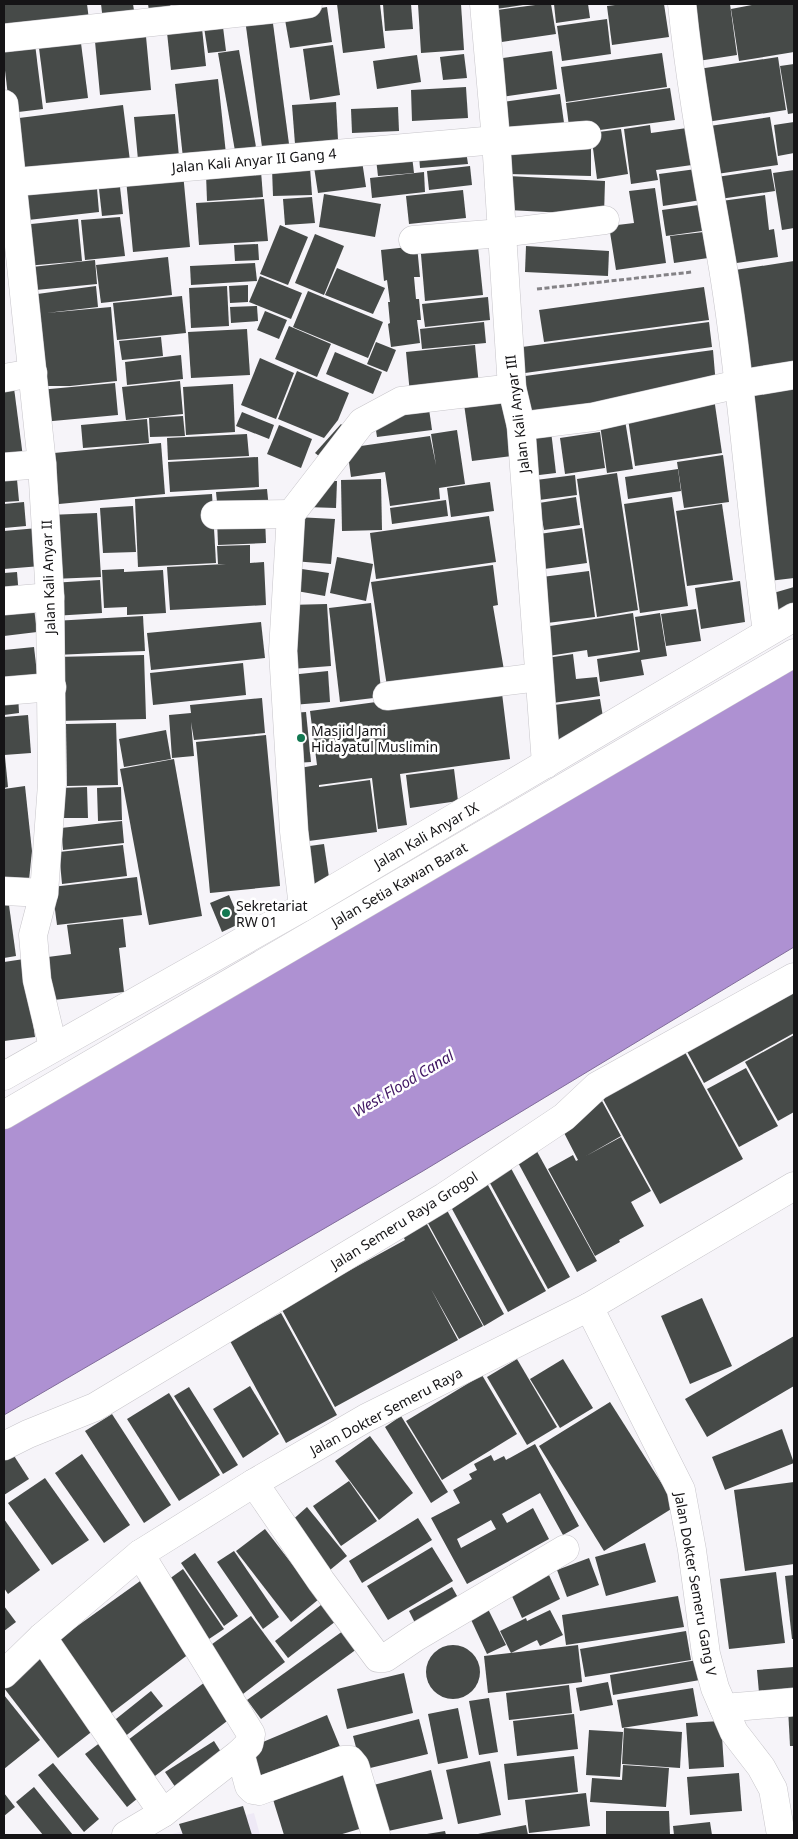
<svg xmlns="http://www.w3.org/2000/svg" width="798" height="1839" font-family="'Noto Sans',sans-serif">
<rect width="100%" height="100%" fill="#f6f4f9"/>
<path fill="#eee9f6" d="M254,1813L260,1835H168Z"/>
<path fill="#ae91d2" stroke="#806c9a" d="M794,656V947L423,1171L4,1415V1129Z"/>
<g fill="#464a48" fill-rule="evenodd">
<path d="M4,4H87L89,20L5,30Z"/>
<path d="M101,4H133L135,17L103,21Z"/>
<path d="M148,4H170L171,8L149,11Z"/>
<path d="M337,4H380L385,48L343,53Z"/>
<path d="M383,4H411L413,29L385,31Z"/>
<path d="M418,4H461L464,50L421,53Z"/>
<path d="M488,4H523V5L489,10Z"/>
<path d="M543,4H551L556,34L495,43L490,11Z"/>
<path d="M554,4H588L590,18L556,23Z"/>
<path d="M623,4H664L669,37L612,45L607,6Z"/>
<path d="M689,4H730L737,55L698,61Z"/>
<path d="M757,4H794V52L739,61L731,9Z"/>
<path d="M327,7L332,42L290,48L284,14Z"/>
<path d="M272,16L289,144L262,147L245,19Z"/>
<path d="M201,19L206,66L171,70L166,23Z"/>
<path d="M222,19L226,51L208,53L203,21Z"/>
<path d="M607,19L611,54L562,61L557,26Z"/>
<path d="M145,26L151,90L100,95L94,31Z"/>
<path d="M81,43L88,98L46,103L39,48Z"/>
<path d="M35,44L43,109L10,113L4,62V48Z"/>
<path d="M333,45L340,95L310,100L303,49Z"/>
<path d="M239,50L256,147L235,151L218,53Z"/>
<path d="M552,51L557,89L501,97L496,59Z"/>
<path d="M662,53L667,87L566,102L561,67Z"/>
<path d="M464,54L467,78L443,80L440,57Z"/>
<path d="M417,55L421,82L377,89L373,61Z"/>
<path d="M778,57L786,110L700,123L692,70Z"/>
<path d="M794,64V113L788,114L780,66Z"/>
<path d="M218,79L226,154L183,158L175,84Z"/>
<path d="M466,87L468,118L412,121L411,90Z"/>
<path d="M670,88L675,120L570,134L566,103Z"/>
<path d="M560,94L565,130L507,138L502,102Z"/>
<path d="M336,102L338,140L295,144L292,105Z"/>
<path d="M123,105L130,161L17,174L11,119Z"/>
<path d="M398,107L399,131L352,133L351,109Z"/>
<path d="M175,114L179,157L138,160L134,117Z"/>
<path d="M770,117L778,165L710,175L703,127Z"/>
<path d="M794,122V153L778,156L774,125Z"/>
<path d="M650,125L651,133L687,128L692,165L656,170L658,180L631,184L624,129Z"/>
<path d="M621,129L628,174L597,179L591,133Z"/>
<path d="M506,145L591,147V176L505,174Z"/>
<path d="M466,151L468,164L420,168L419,155Z"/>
<path d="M412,156L414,173L378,176L376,159Z"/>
<path d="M362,161L366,187L318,193L314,167Z"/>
<path d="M470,166L472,185L429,190L427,171Z"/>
<path d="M310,168L312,195L273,196L272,169Z"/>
<path d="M696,169L701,200L663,206L659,174Z"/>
<path d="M771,169L775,191L713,200L710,178Z"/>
<path d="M794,170V228L782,230L773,173Z"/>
<path d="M261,171L263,197L207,201L206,174Z"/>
<path d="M424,172L425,192L372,198L370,178Z"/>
<path d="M183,173L190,247L133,252L126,179Z"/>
<path d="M508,176L605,181L604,215L506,210Z"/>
<path d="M96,177L99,212L28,220L24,184Z"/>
<path d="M119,178L123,214L102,216L98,180Z"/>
<path d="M655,188L666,263L616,270L609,226L634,223L629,191Z"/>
<path d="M463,190L466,218L409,224L406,196Z"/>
<path d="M324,194L381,204L375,237L319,227Z"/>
<path d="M765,195L769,230L774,229L778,257L723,265L714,202Z"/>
<path d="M312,197L315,223L285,225L283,199Z"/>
<path d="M264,199L268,241L199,245L196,203Z"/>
<path d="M706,204L709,230L666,236L662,210Z"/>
<path d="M120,217L125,256L85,260L81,220Z"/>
<path d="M78,219L82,261L26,266L22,225Z"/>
<path d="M280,225L308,237L288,285L260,274Z"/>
<path d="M712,231L715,257L674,263L670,236Z"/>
<path d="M315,234L344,246L324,295L295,283Z"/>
<path d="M477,237L483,295L425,301L420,243Z"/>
<path d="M258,244L259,260L235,261L234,245Z"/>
<path d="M417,246L420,277H414L416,299H419L421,320H417L420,343L391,347L388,324L390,323L388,302H390L387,280L384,281L381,250Z"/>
<path d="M526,246L609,251L608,276L525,272Z"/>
<path d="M168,257L172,295L101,303L96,265Z"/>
<path d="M95,260L97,284L26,291L23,268Z"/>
<path d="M794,261V367L751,374L735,270Z"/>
<path d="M255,263L257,281L191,285L190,266Z"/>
<path d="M337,268L385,288L373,314L325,295Z"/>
<path d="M260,276L302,293L291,319L249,302Z"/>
<path d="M248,285V302L230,303L229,286Z"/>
<path d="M96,286L98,307L46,313L111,307L117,381L70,386H37L30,295Z"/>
<path d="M227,286L229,326L191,328L189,288Z"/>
<path d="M704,287L709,320L544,342L539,310Z"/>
<path d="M308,291L383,322L368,358L293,327Z"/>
<path d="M182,296L186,333L117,340L113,303Z"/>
<path d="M488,297L490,320L425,327L422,304Z"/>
<path d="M257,306L258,321L231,323L230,307Z"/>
<path d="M265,311L287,320L279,339L257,330Z"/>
<path d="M484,322L486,343L422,349L420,329Z"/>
<path d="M709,322L712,347L525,373L522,347Z"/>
<path d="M289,326L331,344L317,377L275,359Z"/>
<path d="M247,329L250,375L191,378L188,332Z"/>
<path d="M161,337L163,356L122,360L119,341Z"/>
<path d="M376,342L396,350L387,372L367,364Z"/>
<path d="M475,345L479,386L410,394L406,352Z"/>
<path d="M713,350L716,386L523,416L518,377Z"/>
<path d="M335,352L382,372L373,394L326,374Z"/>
<path d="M181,355L183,379L127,385L125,362Z"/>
<path d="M260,358L294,373L276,419L241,405Z"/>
<path d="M297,371L349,393L338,420L324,438L278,419Z"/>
<path d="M794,378V578L769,581L742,385Z"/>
<path d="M180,381L183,414L126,420L122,387Z"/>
<path d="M115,383L118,415L42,422L39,390Z"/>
<path d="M233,384L235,432L186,435L183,387Z"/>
<path d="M14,388L23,457L4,459V389Z"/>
<path d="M502,392L511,456L472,461L463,397Z"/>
<path d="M714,398L722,453L635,466L627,412Z"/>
<path d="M429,409L432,430L377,437L374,417Z"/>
<path d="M242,412L274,425L269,439L236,426Z"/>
<path d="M624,414L633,469L607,473L599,418Z"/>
<path d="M183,416L185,436L150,437L149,418Z"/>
<path d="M147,419L149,443L83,448L81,425Z"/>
<path d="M341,424L350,432L324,460L315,453Z"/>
<path d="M279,425L312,439L301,468L267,454Z"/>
<path d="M457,430L465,484L439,488L440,499L390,506L385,472L351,477L347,448L430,436L436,465L431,434Z"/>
<path d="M551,431L556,473L531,476L526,435Z"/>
<path d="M600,432L605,468L565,474L560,438Z"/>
<path d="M247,434L249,456L168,460L167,438Z"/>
<path d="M161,443L165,494L59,504L54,453Z"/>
<path d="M723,455L729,502L684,508L677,462Z"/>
<path d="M258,457L259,487L170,492L168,462Z"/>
<path d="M16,469L19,501L4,502V471Z"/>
<path d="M678,469L681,491L628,499L625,477Z"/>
<path d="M617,473L638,610L597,617L577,479Z"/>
<path d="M575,475L577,495L539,500L536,480Z"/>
<path d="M381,479L382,530L342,531L341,480Z"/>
<path d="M324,481H337L336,508L306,507Z"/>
<path d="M490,482L494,511L451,517L447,488Z"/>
<path d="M267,489L269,509L218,512L216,492Z"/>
<path d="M212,494L216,563L138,567L135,499Z"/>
<path d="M576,497L580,525L544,530L539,503Z"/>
<path d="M672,497L688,606L640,613L624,504Z"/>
<path d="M446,500L448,516L392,524L390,508Z"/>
<path d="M24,502L26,526L4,528V504Z"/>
<path d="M722,504L733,580L687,586L676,511Z"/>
<path d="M133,506L136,552L103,553L100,508Z"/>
<path d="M97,513L101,577L52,579L49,515Z"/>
<path d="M489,516L496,562L376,579L370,533Z"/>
<path d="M265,517L266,543L218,545L217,519Z"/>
<path d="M296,517L335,519L331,564L293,561Z"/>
<path d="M38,528L41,566L4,569V531Z"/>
<path d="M582,528L587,563L537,570L532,535Z"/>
<path d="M250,545V563L264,562L266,605L170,610L167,567L226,564H218L217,546Z"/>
<path d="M337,557L373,564L366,601L330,593Z"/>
<path d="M493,565L498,605L493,606L505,676L388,693L371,582Z"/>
<path d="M295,568L329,573L325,596L291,590Z"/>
<path d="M124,569V572L163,570L166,613L127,615V607L104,608L102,570Z"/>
<path d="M589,571L595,617L539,624L534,578Z"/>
<path d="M17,572L19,597L4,599V573Z"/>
<path d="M100,580L102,613L53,616L51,583Z"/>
<path d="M740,581L745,622L701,629L695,588Z"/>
<path d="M794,587V607L768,622L763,596Z"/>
<path d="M371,603L382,697L340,702L329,608Z"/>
<path d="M327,604L331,666L291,669L288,605Z"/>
<path d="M34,608L37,632L4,636V611Z"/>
<path d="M696,609L701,641L666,646L661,614Z"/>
<path d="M633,613L638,650L588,657L587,650L542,657L537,628Z"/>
<path d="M660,613L667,656L641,660L644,675L600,682L597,659L640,652L635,617Z"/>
<path d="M143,616L145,651L55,655L53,621Z"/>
<path d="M261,622L265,658L151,670L147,633Z"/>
<path d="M34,647L38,682L4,686V650Z"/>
<path d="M573,654L576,679L597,677L600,696L546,704L540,659Z"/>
<path d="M144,655L146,719L56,721L55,657Z"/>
<path d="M243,663L246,695L153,705L150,673Z"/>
<path d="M328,671L330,702L292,705L290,675Z"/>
<path d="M501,685L510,759L400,774L407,825L378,829L372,778L319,785V787L370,780L377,832L301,842L294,769L317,765L310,711Z"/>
<path d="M18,693L19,713L4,715V694Z"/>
<path d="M262,698L265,733L194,740L191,722L194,756L172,758L169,715L191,713L190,705Z"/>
<path d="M600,699L603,717L559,741L554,705Z"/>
<path d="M306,712L311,762L295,763L291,713Z"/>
<path d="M28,715L31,753L4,755V717Z"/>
<path d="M116,723L118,785L67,786L66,724Z"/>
<path d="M166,730L171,759L124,767L119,739Z"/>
<path d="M266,735L280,886L210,893L196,742Z"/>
<path d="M5,757L8,787L4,788V758Z"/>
<path d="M174,759L202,916L149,925L120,769Z"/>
<path d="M454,769L458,801L410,808L406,775Z"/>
<path d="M25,786L32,851L29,880L4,883V789Z"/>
<path d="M87,787L88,818H60L59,788Z"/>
<path d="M121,787L122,820L98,821L97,788Z"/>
<path d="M122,821L124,843L63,850L61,828Z"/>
<path d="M324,844L330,884L301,888L295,848Z"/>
<path d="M123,845L127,876L62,884L59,852Z"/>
<path d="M137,877L142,915L57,925L52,887Z"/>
<path d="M229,895L241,923L222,932L210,903Z"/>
<path d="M4,898H8L16,956L4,958Z"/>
<path d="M123,919L126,947L119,948L124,992L45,1001L40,958L71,954L67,925Z"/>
<path d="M24,959L35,1037L4,1041V962Z"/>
<path d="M794,983V1033L704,1083L683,1044Z"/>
<path d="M794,1035V1112L778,1121L745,1062Z"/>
<path d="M680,1043L743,1159L660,1204L597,1088Z"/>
<path d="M746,1068L778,1126L739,1147L707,1089Z"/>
<path d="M602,1101L621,1136L586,1156L621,1137L651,1191L631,1202L644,1226L619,1240L620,1242L595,1256L548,1169L573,1155L576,1161L578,1160L560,1125Z"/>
<path d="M534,1146L597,1261L577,1272L515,1157Z"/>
<path d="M507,1161L570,1277L548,1289L485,1174Z"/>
<path d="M483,1176L546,1291L508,1312L445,1196Z"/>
<path d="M443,1203L504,1314L484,1326L423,1214Z"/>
<path d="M422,1215L483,1326L459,1339L431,1289L458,1340L335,1407L281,1308L405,1240L399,1228Z"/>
<path d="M702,1298L732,1366L690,1384L661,1316Z"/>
<path d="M281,1313L337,1415L286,1443L230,1341Z"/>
<path d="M794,1336V1386L707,1437L685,1399Z"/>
<path d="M517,1359L557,1427L527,1445L487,1377Z"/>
<path d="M563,1359L593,1408L560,1428L530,1379Z"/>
<path d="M482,1375L517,1434L442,1480L406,1421Z"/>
<path d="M250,1386L279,1434L243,1458L213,1409Z"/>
<path d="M189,1387L238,1465L223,1474L174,1396Z"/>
<path d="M169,1393L220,1475L179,1501L127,1419Z"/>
<path d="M610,1402L676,1506L604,1551L539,1446Z"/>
<path d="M112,1414L171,1505L144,1523L85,1431Z"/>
<path d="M401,1416L448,1492L431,1503L385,1427Z"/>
<path d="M782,1429L794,1463L725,1490L712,1457Z"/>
<path d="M370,1436L413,1493L379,1520L335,1461Z"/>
<path d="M535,1444L579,1526L563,1535L540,1493L502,1514L507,1523L533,1508L549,1539L467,1584L431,1518L460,1503L453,1490L472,1479L469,1474L477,1470L474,1464L491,1455L494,1461L504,1456L506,1460ZM491,1520L496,1529L461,1548L457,1539Z"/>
<path d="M7,1445L29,1479L4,1495V1447Z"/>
<path d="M82,1454L130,1525L104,1543L55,1473Z"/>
<path d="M45,1478L89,1540L52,1565L8,1503Z"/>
<path d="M349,1481L377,1521L341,1546L313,1506Z"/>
<path d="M794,1482V1564L745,1571L734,1490Z"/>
<path d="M307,1507L347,1556L330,1570L289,1523Z"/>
<path d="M418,1518L432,1540L362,1583L349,1561Z"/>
<path d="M4,1519L40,1570L8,1594L4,1588Z"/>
<path d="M265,1529L319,1599L291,1622L236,1551Z"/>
<path d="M645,1543L656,1582L606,1596L595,1557Z"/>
<path d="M432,1547L453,1581L388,1620L367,1586Z"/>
<path d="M234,1551L279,1617L263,1629L217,1562Z"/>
<path d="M195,1553L238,1616L224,1626L181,1563Z"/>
<path d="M589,1558L599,1585L567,1597L557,1570Z"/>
<path d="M183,1569L224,1629L206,1641L165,1582Z"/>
<path d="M776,1572L785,1643L729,1649L720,1579Z"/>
<path d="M549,1575L560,1599L522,1618L511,1594Z"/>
<path d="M794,1575V1639H792L785,1576Z"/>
<path d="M143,1579L194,1650L109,1715L55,1642Z"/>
<path d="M452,1587L461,1603L417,1627L409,1611Z"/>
<path d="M678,1596L684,1627L566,1645L562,1615Z"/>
<path d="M326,1601L340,1618L288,1658L275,1641Z"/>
<path d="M485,1603L506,1645L487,1654L467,1611Z"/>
<path d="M4,1606L16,1622L4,1631Z"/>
<path d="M550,1610L563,1635L540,1646L537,1640L511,1653L500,1631L526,1618L527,1621Z"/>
<path d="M251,1616L285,1662L243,1694L208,1647Z"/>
<path d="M347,1628L361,1646L261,1719L247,1700Z"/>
<path d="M686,1631L691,1660L585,1677L580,1649Z"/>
<path d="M578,1645L582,1682L488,1693L484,1656Z"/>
<circle cx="453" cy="1672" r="27"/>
<path d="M41,1652L99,1726L58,1758L4,1688V1682Z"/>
<path d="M697,1660L700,1680L613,1695L610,1675Z"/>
<path d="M794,1667V1701L760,1704L757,1670Z"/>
<path d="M404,1673L413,1713L347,1729L337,1689Z"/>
<path d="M209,1679L235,1715L151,1779L124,1743Z"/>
<path d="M608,1682L613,1705L580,1711L576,1688Z"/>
<path d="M569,1685L572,1713L509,1720L506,1693Z"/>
<path d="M693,1688L698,1716L622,1728L617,1700Z"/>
<path d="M151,1691L163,1706L123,1738L111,1723Z"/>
<path d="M4,1695L40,1740L4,1769Z"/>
<path d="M489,1698L498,1752L479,1755L469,1701Z"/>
<path d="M794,1707V1746H790L788,1708Z"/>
<path d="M458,1708L468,1758L438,1764L428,1714Z"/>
<path d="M574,1714L578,1749L517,1756L513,1721Z"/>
<path d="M327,1715L343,1754L262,1788L246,1749Z"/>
<path d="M419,1719L428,1754L362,1770L353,1736Z"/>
<path d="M721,1721L724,1767L689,1769L686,1723Z"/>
<path d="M624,1728L682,1732L680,1768L622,1764Z"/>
<path d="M589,1730L623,1732L620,1777L586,1775Z"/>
<path d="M214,1741L226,1760L178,1791L165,1772Z"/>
<path d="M101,1742L143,1794L127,1807L85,1754Z"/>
<path d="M574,1756L578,1792L508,1800L504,1764Z"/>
<path d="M490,1761L501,1815L458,1824L446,1770Z"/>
<path d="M53,1763L99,1819L84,1832L38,1775Z"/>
<path d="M623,1765L669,1768L666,1807L590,1802L592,1778L622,1780Z"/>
<path d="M347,1768L366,1827L339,1835H284L271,1793Z"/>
<path d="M431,1770L443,1819L379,1833L366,1787Z"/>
<path d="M739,1773L742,1811L690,1815L687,1777Z"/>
<path d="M34,1787L73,1835H43L16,1802Z"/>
<path d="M4,1793L15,1807L4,1816Z"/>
<path d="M586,1793L590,1826L529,1833L525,1800Z"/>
<path d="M243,1806L252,1835H183L179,1824Z"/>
<path d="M606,1811H669L670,1835H606Z"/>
<path d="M710,1822L712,1835H674L673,1826Z"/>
<path d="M526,1825L528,1835H478V1834Z"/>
<path d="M445,1831L446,1835H427V1834Z"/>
</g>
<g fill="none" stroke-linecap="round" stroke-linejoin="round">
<defs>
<g id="minor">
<path d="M484,4L496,140L512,388L521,426L546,764"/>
<path d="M682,4C691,93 708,180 723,268C743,389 750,511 767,632"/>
<path d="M4,38L283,8L308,4"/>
<path d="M4,104L42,464L50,597L52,784L44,893L33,935L37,980L53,1047"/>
<path d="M496,142L587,135"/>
<path d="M4,183L496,140"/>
<path d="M413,240L502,233L605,220"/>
<path d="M4,378L33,373"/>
<path d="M521,426L593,417L739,384L794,375"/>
<path d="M4,467L42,464"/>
<path d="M215,515L291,514"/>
<path d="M4,601L50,597"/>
<path d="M4,691L52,687"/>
<path d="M387,696L539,677"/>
<path d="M4,891L44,893"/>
<path d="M303,907L294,831L283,651L291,514L362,422L401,401L512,388"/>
<path d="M4,1076L303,907L794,617"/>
<path d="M589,1307L681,1490L692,1550L706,1654L715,1688L734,1732L761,1767L773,1789L781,1835"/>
<path d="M4,1446L28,1434L95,1407L444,1197L564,1117L597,1086L794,977"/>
<path d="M254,1483L321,1581L378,1658H385L416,1637L565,1549"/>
<path d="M140,1554L251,1734L249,1744L240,1753"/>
<path d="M42,1637L163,1813"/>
<path d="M4,1674L42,1637L140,1554L254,1483L366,1418L589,1307L794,1186"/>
<path d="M724,1708L794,1702"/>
<path d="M126,1835L163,1813L240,1753L249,1786L253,1790L259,1791L343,1760H350L355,1766L376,1835"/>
</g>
<path id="major" d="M4,1115L794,653"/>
</defs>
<use href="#minor" stroke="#c7c5ca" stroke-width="29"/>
<use href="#major" stroke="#c7c5ca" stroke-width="29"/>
<path stroke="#848286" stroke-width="3" stroke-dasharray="5 2.5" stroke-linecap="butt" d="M537,289L692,272"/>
<use href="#minor" stroke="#fff" stroke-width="28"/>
<use href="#major" stroke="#fff" stroke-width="28"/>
</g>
<g fill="#127851" stroke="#fff" stroke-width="2">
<circle cx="301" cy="738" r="5"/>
<circle cx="226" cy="913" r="5"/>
</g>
<g text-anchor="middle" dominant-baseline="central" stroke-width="5" stroke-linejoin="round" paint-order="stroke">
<g font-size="14" fill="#151416" stroke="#fff">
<text transform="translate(254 160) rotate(-5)">Jalan Kali Anyar II Gang 4</text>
<text transform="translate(517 414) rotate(-97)">Jalan Kali Anyar III</text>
<text transform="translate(48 577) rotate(-92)">Jalan Kali Anyar II</text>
<text transform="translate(426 835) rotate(-30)">Jalan Kali Anyar IX</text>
<text transform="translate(399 884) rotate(-30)">Jalan Setia Kawan Barat</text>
<text transform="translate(404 1220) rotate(-32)">Jalan Semeru Raya Grogol</text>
<text transform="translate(386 1411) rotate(-28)">Jalan Dokter Semeru Raya</text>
<text transform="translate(696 1584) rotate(80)">Jalan Dokter Semeru Gang V</text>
</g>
<g font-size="14" fill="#151416" stroke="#fff" text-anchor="start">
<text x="311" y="730">Masjid Jami<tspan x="311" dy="16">Hidayatul Muslimin</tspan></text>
<text x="236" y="905">Sekretariat<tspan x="236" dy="16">RW 01</tspan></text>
</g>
<g font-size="15" font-style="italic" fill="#401663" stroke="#fff">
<text transform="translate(403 1083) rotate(-31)">West Flood Canal</text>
</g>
</g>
<rect width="798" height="1839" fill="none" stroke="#151416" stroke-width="10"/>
</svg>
